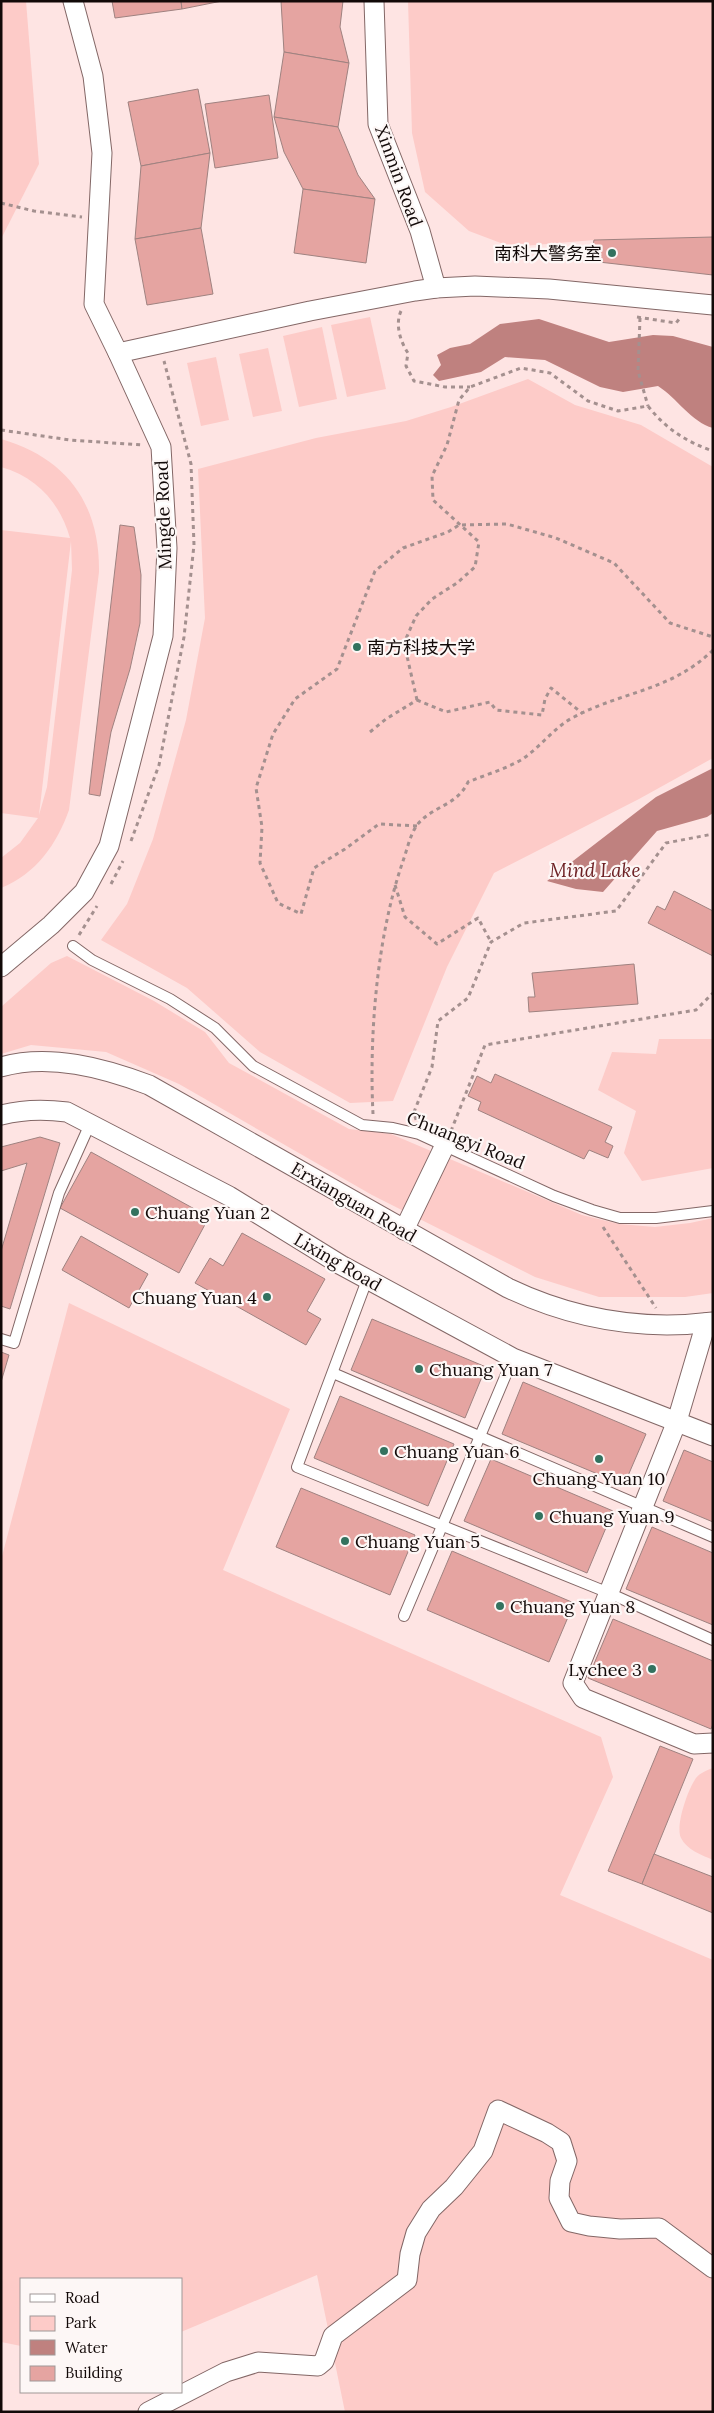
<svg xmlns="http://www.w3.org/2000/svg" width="714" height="2413" font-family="Lora,'Noto Sans SC',serif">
<rect width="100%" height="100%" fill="#fee4e3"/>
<g fill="#fdcbc8" fill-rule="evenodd">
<path d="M1,1H26L39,164L1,239Z"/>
<path d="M408,1H713V237L594,240L511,247L469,231L425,192L412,133Z"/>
<path d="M370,317L386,389L347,397L331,325Z"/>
<path d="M322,327L337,399L299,407L283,336Z"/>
<path d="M268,348L282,411L253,417L239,354Z"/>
<path d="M216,357L229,420L201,426L187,363Z"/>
<path d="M528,379L575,405L641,425L713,467V758L639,799L494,873L447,967L393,1101L350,1103L260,1052L187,988L101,940L127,904L153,839L186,720L205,618L198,469L316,438L406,421L451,407Z"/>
<path d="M1,439C67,458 100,504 99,572L69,810C57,844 36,874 1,888V858L20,843L38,818L1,813V530L70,538C60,503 37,477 1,467ZM71,541L72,570L47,787L39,815Z"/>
<path d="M67,956L154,1001L205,1032L229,1063L349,1129L391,1134L582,1215L619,1224L655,1227L690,1223L713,1218V1293L685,1297H599L535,1277L372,1195L179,1084L106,1052L31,1045L1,1054V1007L51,963Z"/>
<path d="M659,1039H713V1168L642,1181L624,1153L636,1111L598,1090L612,1052L656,1054Z"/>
<path d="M69,1303L290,1409L223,1570L601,1737L613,1777L560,1895L713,1960V2412H345L317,2275L181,2332V2279H21V2346L1,2342V1560Z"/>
<path d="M713,1768V1860C702,1855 687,1850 681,1838C675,1826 688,1789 696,1778C700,1773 707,1770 713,1768Z"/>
</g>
<g fill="#bf817f">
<path d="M539,319L609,342L653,335L673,336L713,347V428C691,422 677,398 658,386L623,392L600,387L545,360L505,357L481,372L439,381L433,375L441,365L437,355L450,348L470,344L500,324Z"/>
<path d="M713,768V813L707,817L657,831L603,892L576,889L547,881L656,797Z"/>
</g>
<g fill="#e5a4a1" stroke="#9f8280">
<path d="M112,1H181L182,9L115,18Z"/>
<path d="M181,1H222L182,9Z"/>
<path d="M281,1H343L340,27L349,63L284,52Z"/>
<path d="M284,52L349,63L338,127L274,117Z"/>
<path d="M198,89L210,153L141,166L128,102Z"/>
<path d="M269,95L278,158L215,168L205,104Z"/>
<path d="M274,117L338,127L358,175L375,199L303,189L284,152Z"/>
<path d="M210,153L201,228L135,239L141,166Z"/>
<path d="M303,189L375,199L366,263L294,253Z"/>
<path d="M201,228L213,294L147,305L135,239Z"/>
<path d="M713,237V275L590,261L594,240Z"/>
<path d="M120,525L134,527L141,575L140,623L130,669L111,732L100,796L89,794Z"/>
<path d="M674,891L713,911V956L648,923L657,906L665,910Z"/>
<path d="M634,964L638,1004L529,1012L528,997H535L532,973Z"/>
<path d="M495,1074L612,1127L605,1142L613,1146L608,1158L589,1150L584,1159L478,1110L481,1102L468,1096L477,1076L491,1083Z"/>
<path d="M40,1137L60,1143L10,1309L1,1306V1251L27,1163L1,1171V1147Z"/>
<path d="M91,1152L209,1217L179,1273L60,1208Z"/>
<path d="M242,1233L325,1279L307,1311L321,1319L306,1345L195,1283L210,1258L223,1266Z"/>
<path d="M81,1236L148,1274L129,1308L62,1270Z"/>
<path d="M372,1319L486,1367L465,1418L351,1370Z"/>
<path d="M1,1352L9,1355L1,1382Z"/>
<path d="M523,1382L646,1434L624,1485L502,1434Z"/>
<path d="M340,1396L454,1444L428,1506L314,1458Z"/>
<path d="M684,1450L713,1462V1522L663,1501Z"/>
<path d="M491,1459L613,1511L587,1573L464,1521Z"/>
<path d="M301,1488L415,1535L390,1595L276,1547Z"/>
<path d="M652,1527L713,1553V1625L626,1589Z"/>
<path d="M452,1551L574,1603L549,1662L427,1610Z"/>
<path d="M613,1619L713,1661V1724L711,1729L588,1678Z"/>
<path d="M660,1746L693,1759L642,1884L608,1871Z"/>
<path d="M654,1854L713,1877V1913L642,1884Z"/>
</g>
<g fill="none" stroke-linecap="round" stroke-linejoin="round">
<defs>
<g id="lane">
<path d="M73,946L92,960L170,999L215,1028L253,1066L362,1125L393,1128L419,1134L554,1196L592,1210L620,1218H656L713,1211"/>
<path d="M367,1280L297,1467L609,1593L713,1640"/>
<path d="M1,1339L14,1343L59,1193L90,1124"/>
<path d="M333,1373L713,1537"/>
<path d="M404,1616L513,1358"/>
</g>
<g id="street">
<path d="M374,1L378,124L420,231L436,288"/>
<path d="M118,353L310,311L415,291L436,288L475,286L549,289L713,305"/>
<path d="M1,967L51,925L84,892L109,846L163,636L167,548L161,447L118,353L94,304L102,153L93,76L73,1"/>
<path d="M1,1067C49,1053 104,1068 149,1085L508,1288C573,1319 641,1331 713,1322"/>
<path d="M1,1115C24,1109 45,1109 67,1112L229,1196L341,1265L513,1358L713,1436"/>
<path d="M404,1230L445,1145"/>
<path d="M706,1323L677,1421L573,1683L583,1698L694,1744L713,1743"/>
<path d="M148,2412L226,2372L258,2362L318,2366L324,2361L333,2336L407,2280L410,2254L416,2233L431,2209L454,2187L483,2151L498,2110L547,2133L561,2142L567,2161L560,2181L559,2198L571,2222L589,2226L620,2229L659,2228L713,2268"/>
</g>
</defs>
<use href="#lane" stroke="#836766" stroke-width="12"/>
<use href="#street" stroke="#836766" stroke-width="21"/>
<g stroke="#a4908f" stroke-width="3" stroke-dasharray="4 4" stroke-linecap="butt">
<path d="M1,203L34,211L82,217"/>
<path d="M401,311C395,324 400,341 408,353L406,366L414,381L445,387H470"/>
<path d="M637,317L676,323L680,318"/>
<path d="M640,318L638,371L648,406"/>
<path d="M1,430L70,440L142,445"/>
<path d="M417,700L404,643L416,616L432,599L457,583L475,567L479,542L433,500L432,476L447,445L459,400L470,387L521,368L550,373L588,401L618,411L648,406C665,428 686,442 713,451"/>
<path d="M417,700L446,712L490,702L496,710L542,715L545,699L551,688L582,713"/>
<path d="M370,732L386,719L417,700"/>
<path d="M417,826L379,824L345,849L314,868L301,914L278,903L260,863L262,827L256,788L273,734L295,699L337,669L375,571L403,548L448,532L459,525L507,524L556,538L614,563L670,623L713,637"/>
<path d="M131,841L159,765L184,637L194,545L191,464L164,361"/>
<path d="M111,884L123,861"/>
<path d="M395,885L405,917L437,944L478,918L491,942"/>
<path d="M79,935L97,906"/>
<path d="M373,1114C369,1034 377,936 403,861C407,850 410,835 417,825C432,806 457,806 468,782C485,775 505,769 521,760C540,748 554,727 574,717C623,691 671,691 713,650"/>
<path d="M416,1120L414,1112L432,1067L438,1021L468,998L491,942L524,923L616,911L666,843L713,834"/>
<path d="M451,1131L485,1045L696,1010L713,993"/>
<path d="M603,1227L656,1308"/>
</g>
<use href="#lane" stroke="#fff" stroke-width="10"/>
<use href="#street" stroke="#fff" stroke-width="19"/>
</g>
<g fill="#33725f" stroke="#fdf7f6" stroke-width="2">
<circle cx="612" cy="253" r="5"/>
<circle cx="357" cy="647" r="5"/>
<circle cx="135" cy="1212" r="5"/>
<circle cx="267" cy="1297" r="5"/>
<circle cx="419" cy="1369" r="5"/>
<circle cx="384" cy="1451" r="5"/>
<circle cx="599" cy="1459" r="5"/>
<circle cx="539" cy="1516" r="5"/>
<circle cx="345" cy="1541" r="5"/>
<circle cx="500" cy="1606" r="5"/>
<circle cx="652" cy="1669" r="5"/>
</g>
<g text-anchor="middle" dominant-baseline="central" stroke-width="4.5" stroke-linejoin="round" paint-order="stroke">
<g font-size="18" fill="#120908" stroke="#fdf7f6">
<text transform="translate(399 176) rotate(70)">Xinmin Road</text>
<text transform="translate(163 515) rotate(-92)">Mingde Road</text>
<text transform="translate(466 1140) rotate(22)">Chuangyi Road</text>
<text transform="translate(354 1202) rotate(30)">Erxianguan Road</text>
<text transform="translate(338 1262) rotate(30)">Lixing Road</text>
</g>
<g font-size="18" fill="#120908" stroke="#fdf7f6" text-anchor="start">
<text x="602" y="253" text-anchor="end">南科大警务室</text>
<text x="367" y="647">南方科技大学</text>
<text x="145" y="1212">Chuang Yuan 2</text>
<text x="257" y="1297" text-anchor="end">Chuang Yuan 4</text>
<text x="429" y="1369">Chuang Yuan 7</text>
<text x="394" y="1451">Chuang Yuan 6</text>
<text x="599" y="1478" text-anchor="middle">Chuang Yuan 10</text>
<text x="549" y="1516">Chuang Yuan 9</text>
<text x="355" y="1541">Chuang Yuan 5</text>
<text x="510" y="1606">Chuang Yuan 8</text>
<text x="642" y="1669" text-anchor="end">Lychee 3</text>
</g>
<g font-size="19" font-style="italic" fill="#6d2124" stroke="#fdf7f6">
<text x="595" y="870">Mind Lake</text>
</g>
</g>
<rect width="714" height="2413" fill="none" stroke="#120908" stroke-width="5"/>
<rect x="20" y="2278" width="162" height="115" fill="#fdf7f6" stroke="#9f9897"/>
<rect x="30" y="2294" width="25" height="8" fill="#ffffff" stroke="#9f9897"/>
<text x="65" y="2303" font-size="15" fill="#120908">Road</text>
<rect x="30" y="2316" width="25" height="15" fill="#fdcbc8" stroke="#9f9897"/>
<text x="65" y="2328" font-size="15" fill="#120908">Park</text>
<rect x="30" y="2340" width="25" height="15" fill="#bf817f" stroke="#9f9897"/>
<text x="65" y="2353" font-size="15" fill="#120908">Water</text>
<rect x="30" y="2366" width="25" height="15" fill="#e5a4a1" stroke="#9f9897"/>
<text x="65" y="2378" font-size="15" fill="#120908">Building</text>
</svg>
